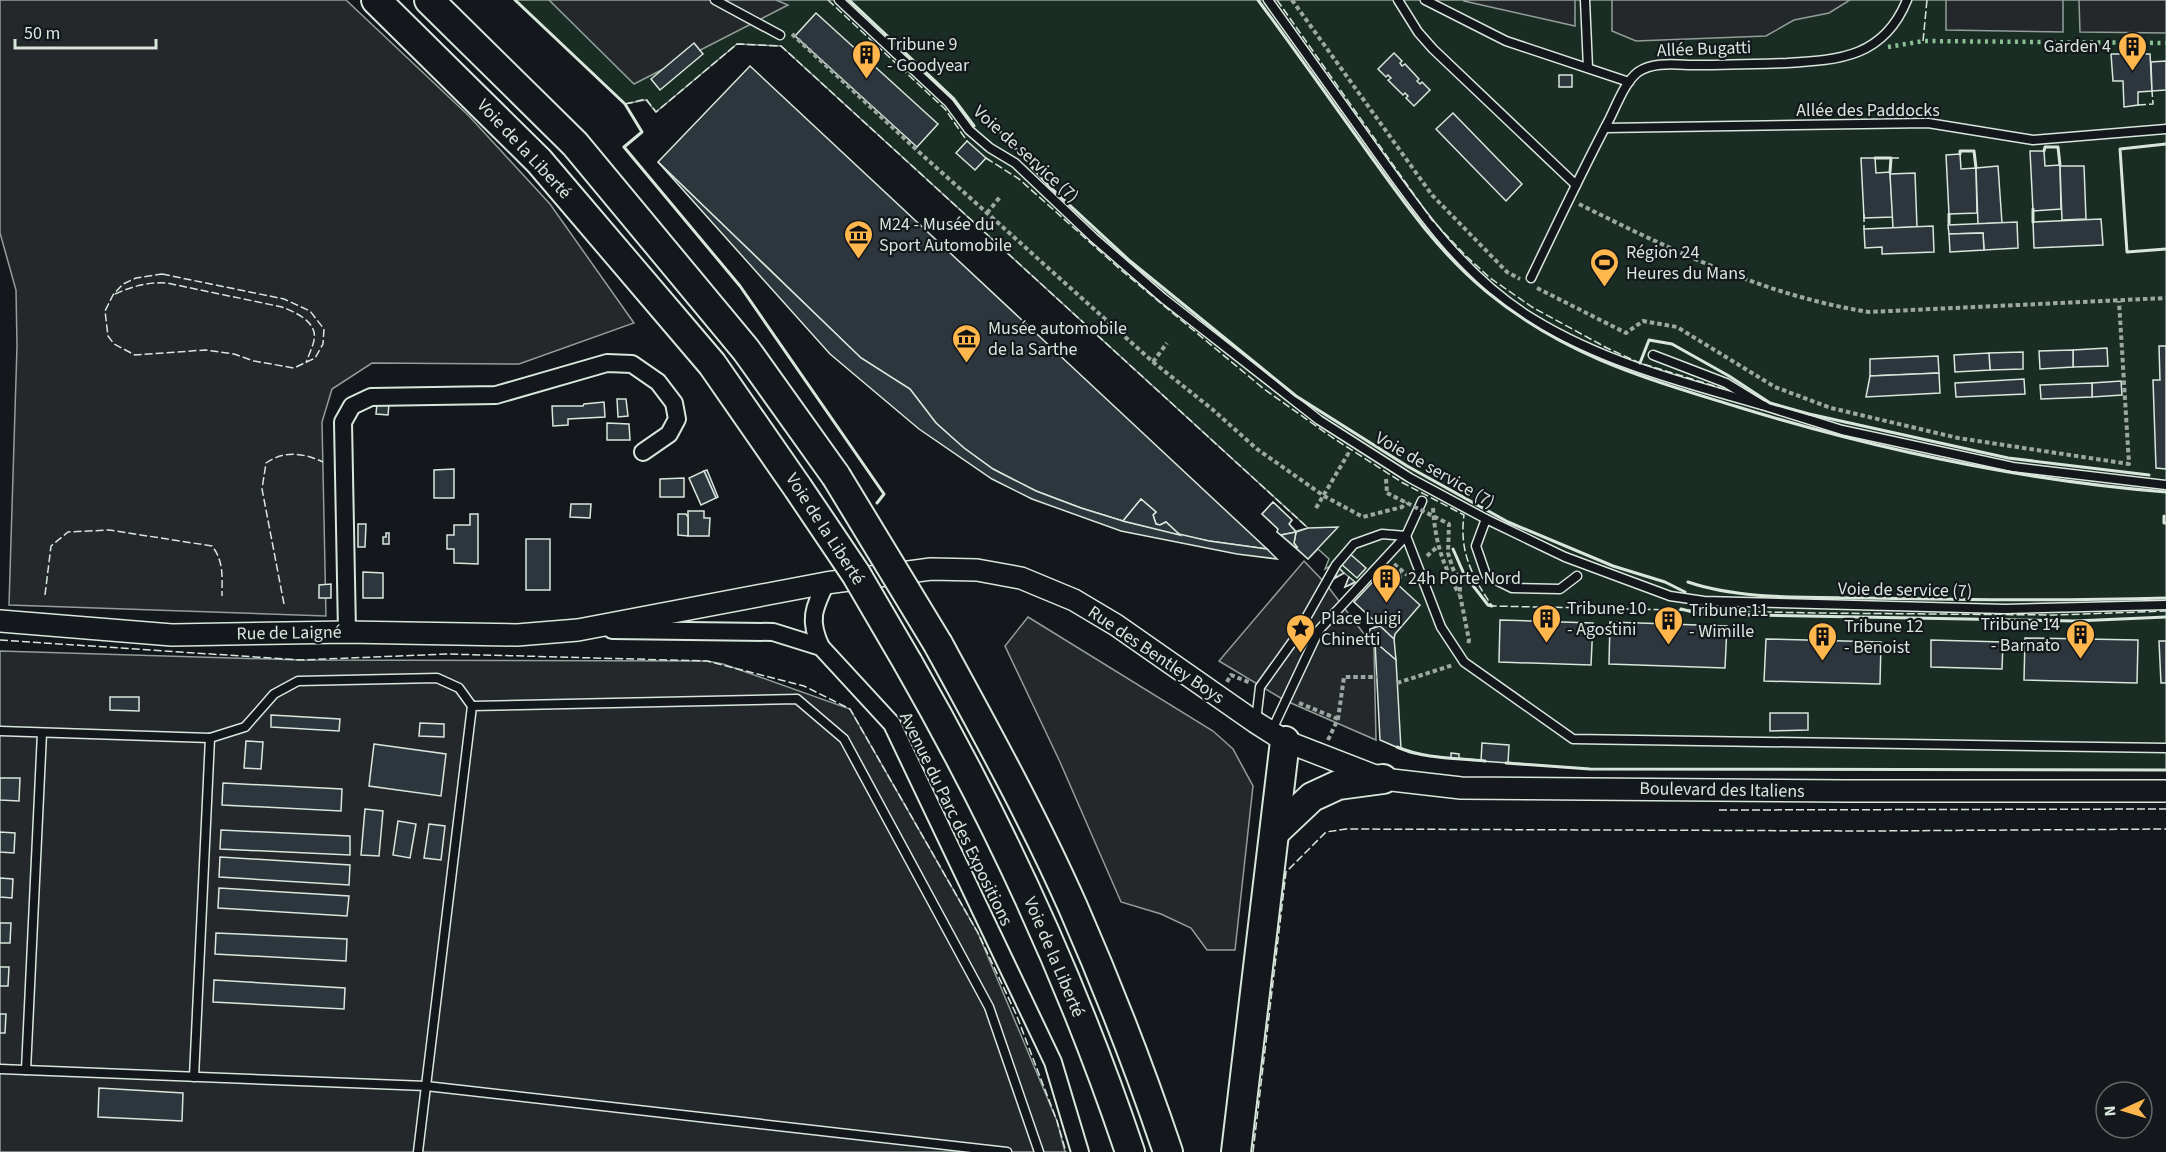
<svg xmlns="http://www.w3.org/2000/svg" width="2166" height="1152" font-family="'Source Sans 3',sans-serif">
<rect width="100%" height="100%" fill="#14181c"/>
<path fill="#1a2d24" stroke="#939e99" stroke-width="1.5" d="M515,0H2166V770L1590,769L1430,756L1410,753L1381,740L1375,642L1370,638L1369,633L1374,627L1380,626L1354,602L1364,591L1355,583L1345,587L1349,577L1344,573L1335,578L1339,567L1334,564L1325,569L1329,559L1318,549L1308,559L1277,532L1278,529L1262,514L1273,502L1292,520L1289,524L1296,531L1308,528L781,46L737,44L656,112L646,100L625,104Z"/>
<g fill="#24282b" stroke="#939e99" stroke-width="1.5">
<path d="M0,0H346L469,116L550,204L634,323L519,364L372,363L332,389L322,422L326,616L9,605L17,346L16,290L0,233Z"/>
<path d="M549,0H776L788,5L634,84Z"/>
<path d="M1463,0H1575V26L1464,1Z"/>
<path d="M1612,0H1850L1829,13L1794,20L1766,36L1636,41L1612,31Z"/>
<path d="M1946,0H2063V32L1946,30Z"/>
<path d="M2079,0H2166V33L2080,32Z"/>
<path d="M1304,561L1326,584L1374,647L1376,740L1284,700L1219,661Z"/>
<path d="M1028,617L1213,731L1233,749L1253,786L1235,950H1207L1191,928L1161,914L1121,902L1060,762L1005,646Z"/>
<path d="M0,651L301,660L707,661L723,664L850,709L978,933L1057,1121L1065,1152H0Z"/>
</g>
<g fill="#2c363c" stroke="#d8e6dc" stroke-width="1.5">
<path d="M816,13L938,124L917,147L795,36Z"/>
<path d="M694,43L703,54L660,90L651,79Z"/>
<path d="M1394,53L1402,61L1400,63L1402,66L1405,64L1419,79L1417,81L1420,84L1422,82L1430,90L1414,106L1406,98L1408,96L1405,93L1403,95L1388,80L1391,78L1388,75L1386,77L1378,69Z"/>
<path d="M2111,54H2150L2152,91L2138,92V105L2124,107L2123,81H2113Z"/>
<path d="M2166,61V90L2152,91L2151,62Z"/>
<path d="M750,66L1267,549L1209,541L1180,535L1166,522L1160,525L1156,524L1153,515L1156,512L1141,499L1123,521L1081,508L1036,491L993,469L964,448L936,423L910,389L861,358L658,162Z"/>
<rect x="1559" y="75" width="13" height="12"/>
<path d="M1453,113L1522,184L1506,201L1436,129Z"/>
<path d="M967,141L986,158L975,170L956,153Z"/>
<path d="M2030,151H2044L2045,166L2060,165L2061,209L2033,211Z"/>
<path d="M1960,154L1961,169L1976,168L1977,213L1949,214L1946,155Z"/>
<path d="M1861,158H1875L1876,173L1890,172L1893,217L1864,218Z"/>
<path d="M658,162L861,358L910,389L936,423L964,448L993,469L1036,491L1081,508L1123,521L1209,541L1267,549L1277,559L1237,554L1121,531L1032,499L992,479L919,429L830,354Z"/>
<path d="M1998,166L2002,223L1978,224L1976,168Z"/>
<path d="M2060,166H2084L2086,219L2062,220Z"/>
<path d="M1915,173L1917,227L1893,228L1890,174Z"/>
<path d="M2101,219L2103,245L2034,248L2033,222Z"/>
<path d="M2017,222L2018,248L1984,250L1983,233L1949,234L1948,225Z"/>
<path d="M1933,226L1934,252L1882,254V247L1865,248L1864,229Z"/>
<path d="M1983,233L1984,250L1950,252L1949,234Z"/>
<path d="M2159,346H2166V469L2156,468L2153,380H2160Z"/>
<path d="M2107,348L2108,366L2073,367V350Z"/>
<path d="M2073,350V367L2040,369L2039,351Z"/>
<path d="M2023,352V369L1990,370L1989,353Z"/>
<path d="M1989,353L1990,370L1955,372L1954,355Z"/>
<path d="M1938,356L1939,373L1870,376V359Z"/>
<path d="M1939,373L1940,393L1866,397L1870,376Z"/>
<path d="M2024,379L2025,394L1956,397L1955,383Z"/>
<path d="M2121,381L2122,395L2092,397V383Z"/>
<path d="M2092,383V397L2041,399L2040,385Z"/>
<path d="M617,399H626L628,416L618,417Z"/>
<path d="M604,402L605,417L568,419V425L553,426L552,406H583L584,404Z"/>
<path d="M377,404L389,405L388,415L376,414Z"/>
<path d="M607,423L629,424L630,440H607Z"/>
<path d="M454,469V498H434V470Z"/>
<path d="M707,470L718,497L716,498L704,471Z"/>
<path d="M704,471L716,498L701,505L689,478Z"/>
<path d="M684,478V497H660V479Z"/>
<path d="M1141,499L1156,512L1153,515L1156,524L1160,525L1166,522L1180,535L1123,521Z"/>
<path d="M1273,502L1292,520L1289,524L1296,532L1281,535L1277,532L1278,529L1262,514Z"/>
<path d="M571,504H591L590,518L570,517Z"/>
<path d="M688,511H704V518H710L709,536H688Z"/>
<path d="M470,514H478V564L454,563V549H447V535H454V525H470Z"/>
<path d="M678,514H686L688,517V536L678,535Z"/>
<path d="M358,524H366L365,547H358Z"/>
<path d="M1338,527L1308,559L1295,547H1297L1294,543L1296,532L1308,528Z"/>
<path d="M1296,532L1294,543L1297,547H1295L1281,535Z"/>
<path d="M386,533H389V544H383V537H386Z"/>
<rect x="526" y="539" width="24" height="51"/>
<path d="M1349,553L1366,568L1357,578L1340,563Z"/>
<path d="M1339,568L1344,573L1335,578Z"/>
<path d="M1395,569L1400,572L1401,578L1396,583L1420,605L1395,634L1394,639L1354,602L1380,574L1383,572L1386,575Z"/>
<path d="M363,572L383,573V598H363Z"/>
<path d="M1349,577L1355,582L1345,587Z"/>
<path d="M331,584V598H319V585Z"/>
<path d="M1500,620L1593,623L1591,665L1499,662Z"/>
<path d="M1610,622L1727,626L1725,668L1609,664Z"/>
<path d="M1380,626L1394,639L1396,660L1370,638V629Z"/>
<path d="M2025,638L2138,640L2137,683L2024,680Z"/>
<path d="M1766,639L1881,642L1880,684L1764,681Z"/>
<path d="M1931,640L2003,642L2002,669L1931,667Z"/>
<path d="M2159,641H2166V683H2161Z"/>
<path d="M1375,642L1396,660L1401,749L1380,740Z"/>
<path d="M110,697H139V711L110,710Z"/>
<path d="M1770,713H1808V730L1770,731Z"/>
<path d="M271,715L340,719L339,731L271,727Z"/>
<path d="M420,723L444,724V737L419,736Z"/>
<path d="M246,741L263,742L261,769L244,768Z"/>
<path d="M1482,743L1509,745L1508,763L1481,761Z"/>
<path d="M374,744L446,754L441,796L369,786Z"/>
<path d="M1451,753L1459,754V759L1451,758Z"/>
<path d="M0,778H20L19,801L0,800Z"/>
<path d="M223,783L342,789L341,811L222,805Z"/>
<path d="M365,809L383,811L379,856L361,855Z"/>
<path d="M398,821L416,824L410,858L393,855Z"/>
<path d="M429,824L445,826L441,860L424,858Z"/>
<path d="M221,830L350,836V855L220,849Z"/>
<path d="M0,832L15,833L14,853L0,852Z"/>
<path d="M220,857L350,865L349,885L219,877Z"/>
<path d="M0,878L13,879L12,898L0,897Z"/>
<path d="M219,888L349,896L347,916L218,908Z"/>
<path d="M0,923H11L10,943H0Z"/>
<path d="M216,933L347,939L346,961L215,954Z"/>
<path d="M0,967H9L8,986H0Z"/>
<path d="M214,980L345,988L344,1009L213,1002Z"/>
<path d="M0,1014H6L5,1033H0Z"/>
<path d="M99,1088L183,1093L182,1121L98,1117Z"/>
</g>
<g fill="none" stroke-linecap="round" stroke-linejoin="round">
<defs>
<g id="service">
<path d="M715,0L780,35"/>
<path d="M839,0L949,103L969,130L990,148L1015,163L1094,238L1163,298L1319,420L1410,478L1486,519L1565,557L1670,596L1704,601L2005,609L2166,605"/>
<path d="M1268,0C1302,48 1337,96 1371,144C1417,209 1464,277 1533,319C1603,362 1684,383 1762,405"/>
<path d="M1398,0L1418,32L1433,49L1576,185"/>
<path d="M1425,0L1506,41L1629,82"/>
<path d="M1585,0L1588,68"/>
<path d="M1605,128L1928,123L2033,140L2166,129"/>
<path d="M1531,278C1557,224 1582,171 1610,118C1617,104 1625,82 1638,72C1654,61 1678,65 1696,65C1726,65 1757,64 1787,63C1840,60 1884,57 1907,0"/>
<path d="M1653,355L1726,383L1762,405L1842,430L2013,467L2166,485"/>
<path d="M1486,519L1476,546L1486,575L1512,588L1560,589L1577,576"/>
<path d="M1256,721L1260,687L1293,641L1336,565L1354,544L1382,534L1406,536L1422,501"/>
<path d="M0,731L210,738L245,727L274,694L298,681L437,678L459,688L472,706"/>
<path d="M1271,732L1319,630L1406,536L1441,627L1464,662L1573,739L2166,748"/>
<path d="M0,1069L426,1086L1007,1152"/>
<path d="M26,1070L42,733"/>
<path d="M194,1077L210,738"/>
<path d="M418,1152L472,706L797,699L844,739L989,1007L1039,1152"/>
</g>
<g id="minor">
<path d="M612,630L773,632L821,647L892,724L1053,1062L1080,1152"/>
<path d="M347,632L343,422L352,406L371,397L496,395L607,363L632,364L658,382L674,403L677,419L669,434L643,452"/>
<path d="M821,647C808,620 814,608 826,583"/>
</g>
<path id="tertiary" d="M0,621L172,635L347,632L517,635L578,630L826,583L931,569L977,570L1021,578L1074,600L1116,625L1255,722L1285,741L1383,779L1461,788L1846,791H2166"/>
<g id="trunk">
<path d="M376,0L539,161L712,364L798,488"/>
<path d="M429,0L575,144L746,350L836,476"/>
<path d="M938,644C985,730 1033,817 1073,907C1108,987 1140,1069 1168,1152"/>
<path d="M908,663C997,818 1073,982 1130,1152"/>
<path d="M1275,832L1312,797L1338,785L1383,779"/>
<path d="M1236,1152L1285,741"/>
</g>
</defs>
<use href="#service" stroke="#d8e6dc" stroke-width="11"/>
<use href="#minor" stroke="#d8e6dc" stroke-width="20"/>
<use href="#tertiary" stroke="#d8e6dc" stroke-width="24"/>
<use href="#trunk" stroke="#d8e6dc" stroke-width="32"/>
<g stroke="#9da8a2" stroke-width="4" stroke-dasharray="4.5 3" stroke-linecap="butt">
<path d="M1292,0L1432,195L1507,272L1520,279"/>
<path d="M792,34L919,152L1153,362L1212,409L1257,449L1324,496L1363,517L1402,507L1406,502"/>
<path d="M1579,204C1671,250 1766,296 1869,312L2166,298"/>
<path d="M987,213L1000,197"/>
<path d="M1537,288L1626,333L1643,321L1677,327L1775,387L1831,408L1958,438L2129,464L2119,301"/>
<path d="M1153,362L1167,343"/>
<path d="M1386,479L1387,493"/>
<path d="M1316,508L1348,454L1350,455"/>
<path d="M1433,508C1435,542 1443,565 1459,594"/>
<path d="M1441,520L1449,524L1448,553L1453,569L1460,579V595L1469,640L1468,645"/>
<path d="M1427,556L1438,546"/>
<path d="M1394,564L1407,575"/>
<path d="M1227,682L1231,675L1251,683"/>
<path d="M1397,683L1453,665"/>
<path d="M1299,703L1338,719"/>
<path d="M1328,740L1338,719L1344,677H1377"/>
</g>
<use href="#service" stroke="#14181c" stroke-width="8"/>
<use href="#minor" stroke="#14181c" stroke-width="16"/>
<use href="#tertiary" stroke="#14181c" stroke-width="21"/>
<use href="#trunk" stroke="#14181c" stroke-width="28"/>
<defs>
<g id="trunk-bridge">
<path d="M836,476L938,644"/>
<path d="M798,488L856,574L908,663"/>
</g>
</defs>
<use href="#trunk-bridge" stroke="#d8e6dc" stroke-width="32" stroke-linecap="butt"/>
<path stroke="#9da8a2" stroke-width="4" stroke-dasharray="4.5 3" stroke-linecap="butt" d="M1387,493L1441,520"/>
<use href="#trunk-bridge" stroke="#14181c" stroke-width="28"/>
<path stroke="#8ac095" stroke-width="4.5" stroke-dasharray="3 4.5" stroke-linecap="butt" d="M1888,47L1923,41L2166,43"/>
<g stroke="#d8e6dc" stroke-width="1.5" stroke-dasharray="8 3" stroke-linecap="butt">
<path d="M828,0L945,109L967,141"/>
<path d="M1277,0L1432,220L1465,255L1490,278L1532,307L1607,348L1640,363L1724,389"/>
<path d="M1923,41L1927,0"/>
<path d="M625,104L646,99L656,112L737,44L781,46L1308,528"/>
<path d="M2138,105L2153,104L2152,91"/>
<path d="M986,158L1019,179L1121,270L1264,389L1333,438L1403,483L1464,515C1459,552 1472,576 1492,606L1814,613L2056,615L2166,611"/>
<path d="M1891,158H1900"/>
<path d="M1864,214V229"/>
<path d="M162,274L284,299L310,311L324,329L323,344L315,358L294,368L254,361L234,354L205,350L135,355L114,344L108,336L105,311L113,295L123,284L136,278Z"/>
<path d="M115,294C133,286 148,282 167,283L282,307C295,312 318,322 314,340C313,347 308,356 306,363"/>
<path d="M45,595L51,546L68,532L109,530L212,546C224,561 222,577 222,596"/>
<path d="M284,604L262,489L266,463C285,450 303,453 323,462"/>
<path d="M0,640L301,660L447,654L707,661L804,686L850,709L978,933L1016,1014L1057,1121L1066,1152"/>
<path d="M1719,810L2166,809"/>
<path d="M1253,1152L1286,872L1326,832L1346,829L1870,831L2166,829"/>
</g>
<g stroke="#d8e6dc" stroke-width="3">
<path d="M515,0L625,104L642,132L624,147L740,286L884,494L877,503"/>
<path d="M849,0L953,98L974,126"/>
<path d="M1258,0C1295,50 1331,101 1367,151C1403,201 1438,252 1487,292C1565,356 1644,378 1738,407C1878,450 2020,480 2166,492"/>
<path d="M984,114L1050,187L1130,261L1296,396L1407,466L1508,522L1613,566L1665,582L1685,592"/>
<path d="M2166,144L2120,149L2127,252L2166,249"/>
<path d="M2044,151L2045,147H2058L2060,165"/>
<path d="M1960,154V151H1974L1976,168"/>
<path d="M1875,158H1891L1890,172"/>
<path d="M2033,209V222"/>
<path d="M1949,214V223"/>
<path d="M1640,363L1649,340L1672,344L1729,376L1770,403L1809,414L2008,458L2149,475"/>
<path d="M2164,516V523H2166"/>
<path d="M1453,549L1464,574L1488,605L1492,606"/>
<path d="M1688,582C1740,600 1809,597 1865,598C1965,600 2065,601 2166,598"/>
<path d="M1681,609L1701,614L2075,621L2166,617"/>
<path d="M1397,747C1425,759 1456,758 1485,761"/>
<path d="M1506,763L1590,769L2166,770"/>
</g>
</g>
<defs>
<symbol id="building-pin" viewBox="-11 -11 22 30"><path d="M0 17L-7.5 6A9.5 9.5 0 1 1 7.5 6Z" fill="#ffb74d" stroke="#14181c"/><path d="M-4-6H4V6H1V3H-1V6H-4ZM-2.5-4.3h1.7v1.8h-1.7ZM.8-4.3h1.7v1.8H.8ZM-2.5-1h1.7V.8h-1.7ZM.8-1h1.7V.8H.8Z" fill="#111"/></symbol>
<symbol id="museum-pin" viewBox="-11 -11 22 30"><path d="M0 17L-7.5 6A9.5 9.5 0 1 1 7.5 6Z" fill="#ffb74d" stroke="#14181c"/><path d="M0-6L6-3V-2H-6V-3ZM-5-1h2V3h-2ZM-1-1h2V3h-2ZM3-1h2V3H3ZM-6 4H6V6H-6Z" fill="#111"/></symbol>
<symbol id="stadium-pin" viewBox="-11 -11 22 30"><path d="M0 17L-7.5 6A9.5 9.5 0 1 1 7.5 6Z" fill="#ffb74d" stroke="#14181c"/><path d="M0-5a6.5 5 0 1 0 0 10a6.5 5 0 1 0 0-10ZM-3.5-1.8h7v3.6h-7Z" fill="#111"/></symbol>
<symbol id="sight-pin" viewBox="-11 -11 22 30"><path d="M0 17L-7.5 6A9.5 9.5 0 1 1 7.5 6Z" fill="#ffb74d" stroke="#14181c"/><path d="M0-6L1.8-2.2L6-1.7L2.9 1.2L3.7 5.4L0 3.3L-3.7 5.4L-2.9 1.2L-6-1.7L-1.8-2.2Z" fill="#111"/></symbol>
</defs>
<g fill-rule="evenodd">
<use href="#building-pin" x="2116" y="30" width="33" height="45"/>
<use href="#building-pin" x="850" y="38" width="33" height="45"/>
<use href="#museum-pin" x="842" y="218" width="33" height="45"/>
<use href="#stadium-pin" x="1588" y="246" width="33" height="45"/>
<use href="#museum-pin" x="950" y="322" width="33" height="45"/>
<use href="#building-pin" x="1370" y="562" width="33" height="45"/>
<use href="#building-pin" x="1530" y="602" width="33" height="45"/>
<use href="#building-pin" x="1652" y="604" width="33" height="45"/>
<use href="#sight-pin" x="1284" y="612" width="33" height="45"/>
<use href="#building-pin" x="2064" y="618" width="33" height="45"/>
<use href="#building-pin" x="1806" y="620" width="33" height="45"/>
</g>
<g text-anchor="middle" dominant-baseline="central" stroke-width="4.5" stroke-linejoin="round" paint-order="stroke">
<g font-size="18" fill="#d8e6dc" stroke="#14181c" text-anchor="start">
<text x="887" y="44">Tribune 9<tspan x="887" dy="21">- Goodyear</tspan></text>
<text x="2111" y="46" text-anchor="end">Garden 4</text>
<text x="879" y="224">M24 - Musée du<tspan x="879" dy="21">Sport Automobile</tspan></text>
<text x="1626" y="252">Région 24<tspan x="1626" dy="21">Heures du Mans</tspan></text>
<text x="988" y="328">Musée automobile<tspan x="988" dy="21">de la Sarthe</tspan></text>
<text x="1408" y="578">24h Porte Nord</text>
<text x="1567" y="608">Tribune 10<tspan x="1567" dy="21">- Agostini</tspan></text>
<text x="1689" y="610">Tribune 11<tspan x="1689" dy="21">- Wimille</tspan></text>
<text x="1321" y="618">Place Luigi<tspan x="1321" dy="21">Chinetti</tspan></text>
<text x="2060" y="624" text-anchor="end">Tribune 14<tspan x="2060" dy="21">- Barnato</tspan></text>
<text x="1844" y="626">Tribune 12<tspan x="1844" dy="21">- Benoist</tspan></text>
</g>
<g font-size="18" fill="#d8e6dc" stroke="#14181c">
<text transform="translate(1704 49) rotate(-2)">Allée Bugatti</text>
<text x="1868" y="110">Allée des Paddocks</text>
<text transform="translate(524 149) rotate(47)">Voie de la Liberté</text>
<text transform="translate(1026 154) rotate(42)">Voie de service (7)</text>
<text transform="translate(1435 470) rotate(30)">Voie de service (7)</text>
<text transform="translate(825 529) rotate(57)">Voie de la Liberté</text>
<text transform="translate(1905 590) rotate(1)">Voie de service (7)</text>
<text transform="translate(289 633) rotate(-1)">Rue de Laigné</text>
<text transform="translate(1156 655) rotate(34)">Rue des Bentley Boys</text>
<text transform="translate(1722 790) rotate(1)">Boulevard des Italiens</text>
<text transform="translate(956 819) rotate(64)">Avenue du Parc des Expositions</text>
<text transform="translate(1054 957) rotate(67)">Voie de la Liberté</text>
</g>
</g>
<g transform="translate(2124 1110) rotate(266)"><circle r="28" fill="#14181c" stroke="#626a69" stroke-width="1.5"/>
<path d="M0-4.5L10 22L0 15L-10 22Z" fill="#ffb74d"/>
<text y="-9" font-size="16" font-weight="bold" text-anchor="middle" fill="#d8e6dc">N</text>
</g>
<path d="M15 39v9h141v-9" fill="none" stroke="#d8e6dc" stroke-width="3"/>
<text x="24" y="39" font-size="18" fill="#d8e6dc" stroke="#14181c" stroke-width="4.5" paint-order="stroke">50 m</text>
</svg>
